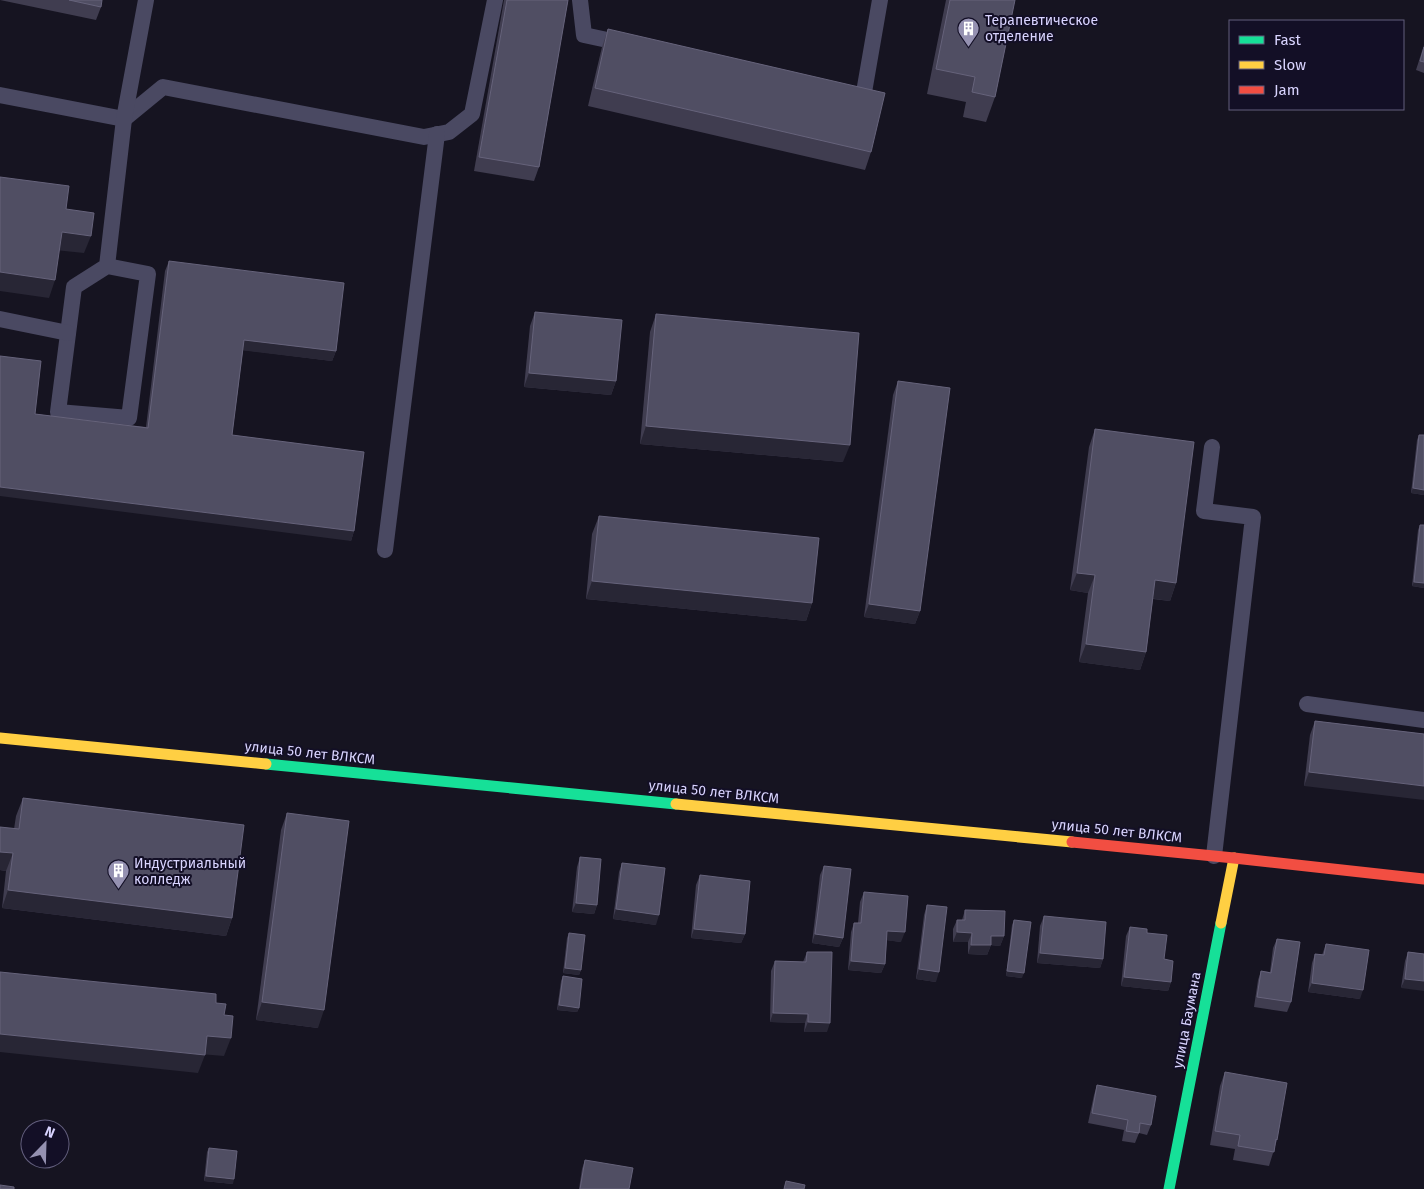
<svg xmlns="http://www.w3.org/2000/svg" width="1424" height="1189" font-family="'Fira Sans',sans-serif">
<rect width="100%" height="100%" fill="#161421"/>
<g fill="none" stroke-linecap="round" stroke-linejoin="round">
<g stroke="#4a4962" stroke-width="16">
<path d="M580,0L584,35L626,44"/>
<path d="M0,95L124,119L163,87L424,137L449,132L472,114L495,0"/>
<path d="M850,95L863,98L880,0"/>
<path d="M107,266L74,287L58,412L129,418L148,274L107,266L124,119L146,0"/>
<path d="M0,319L68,333"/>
<path d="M1212,447L1204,511L1253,517L1214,856"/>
<path d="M385,550L437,134"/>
<path d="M1307,704L1424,720"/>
</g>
<g stroke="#16e098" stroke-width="11">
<path d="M266,764L676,804"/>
<path d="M1169,1189L1221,923"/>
</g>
<g stroke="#ffcf43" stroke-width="11">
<path d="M0,738L266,764"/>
<path d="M676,804L1072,842"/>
<path d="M1221,923L1234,858"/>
</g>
<path stroke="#f24e42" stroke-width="11" d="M1072,842L1234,858L1424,879"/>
</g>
<g fill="#403d50">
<path d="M0,0H102L101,7L96,20Z"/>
<path d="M504,0H568L539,167L534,181L474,171Z"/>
<path d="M946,0H1015L995,97L986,122L963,117L966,102L927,94Z"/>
<path d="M608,29L871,152L865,170L588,106L602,47Z"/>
<path d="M1424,45V73L1416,70Z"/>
<path d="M169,261L336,351L332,361L243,350L232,435L354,531L351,541L35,414L146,427L165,271Z"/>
<path d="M535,312L616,381L611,395L524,387L530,326Z"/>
<path d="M656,314L843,462L640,444L650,332Z"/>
<path d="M898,381L920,611L915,624L864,617L893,395Z"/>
<path d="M1095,429L1176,583L1170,601L1153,599L1146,652L1140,670L1079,662L1088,593L1070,590L1089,447Z"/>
<path d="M1419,435L1424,495L1411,493L1417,440Z"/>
<path d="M599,516L812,603L806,621L586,599L592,534Z"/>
<path d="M1420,525H1424V588L1412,586L1418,530Z"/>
<path d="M1315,721L1424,734L1304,786L1310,735Z"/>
<path d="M23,798L232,918L226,936L2,908L6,871L0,870V827L14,829L16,816Z"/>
<path d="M287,813L318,1028L256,1020L281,830Z"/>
<path d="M580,857L597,905L594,914L572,912L577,867Z"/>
<path d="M622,863L656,925L613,919L619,872Z"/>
<path d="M824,866L843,938L839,947L812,943L820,875Z"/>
<path d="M700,875L745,934L741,943L691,938L696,885Z"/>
<path d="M864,892L901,942L887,940L885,964L881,973L848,970L851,932L854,923H858L860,902Z"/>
<path d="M927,905L936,982L916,979L924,915Z"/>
<path d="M965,910L1004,936L1000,946L991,945L987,955L968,954V942H953V929L957,920H962Z"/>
<path d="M1044,916L1103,959L1100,968L1037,963L1040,926Z"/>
<path d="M1014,920L1022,978L1006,976L1012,925Z"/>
<path d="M1130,927L1147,933L1164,959L1171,982L1168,991L1121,986L1126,936Z"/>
<path d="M569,933L581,970L579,975L563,973L567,938Z"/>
<path d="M1277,939L1291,1002L1287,1012L1254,1007L1258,980L1261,971L1270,972L1273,948Z"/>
<path d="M1326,944L1360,999L1308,992L1312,963L1315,954L1322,955Z"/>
<path d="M807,952L827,1032H804L805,1023L770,1022L771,971L775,961L803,962Z"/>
<path d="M1408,952L1424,954L1401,988L1405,961Z"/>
<path d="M563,976L579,1008L577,1012L557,1010L561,981Z"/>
<path d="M1225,1072L1277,1140L1269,1166L1233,1160L1235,1149L1210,1145L1220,1086Z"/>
<path d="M1097,1085L1151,1125L1147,1135L1139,1133L1135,1143L1122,1141L1124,1130L1088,1123L1094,1095Z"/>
<path d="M209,1148L233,1184L204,1181L207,1152Z"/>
<path d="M585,1160L629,1189H579L582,1169Z"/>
</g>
<g fill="#282635">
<path d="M62,232L91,236L84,253L55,250Z"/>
<path d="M0,272L55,280L49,298L0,291Z"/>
<path d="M244,340L336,351L332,361L240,350Z"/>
<path d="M529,373L616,381L611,395L524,387Z"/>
<path d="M646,426L850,445L843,462L640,444Z"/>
<path d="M0,487L354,531L351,541L0,496Z"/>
<path d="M1413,488L1424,490V495L1411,493Z"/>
<path d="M1077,573L1095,575L1088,593L1070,590Z"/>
<path d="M1155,580L1176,583L1170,601L1149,598Z"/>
<path d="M592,581L812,603L806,621L586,599Z"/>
<path d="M1414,582L1424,583V588L1412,586Z"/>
<path d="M869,604L920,611L915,624L864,617Z"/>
<path d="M1086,644L1146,652L1140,670L1079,662Z"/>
<path d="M1309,772L1424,786V800L1304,786Z"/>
<path d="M0,852L13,853L6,871L0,870Z"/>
<path d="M8,890L232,918L226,936L2,908Z"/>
<path d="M576,903L597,905L594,914L572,912Z"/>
<path d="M616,909L659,915L656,925L613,919Z"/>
<path d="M694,929L745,934L741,943L691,938Z"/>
<path d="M887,931L905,932L901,942L884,940Z"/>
<path d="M957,932L972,933L968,942H953Z"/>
<path d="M815,934L843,938L839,947L812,943Z"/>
<path d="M991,936H1004L1000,946L988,945Z"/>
<path d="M971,945H991L987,955L968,954Z"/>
<path d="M1040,953L1103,959L1100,968L1037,963Z"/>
<path d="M851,961L885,964L881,973L848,970Z"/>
<path d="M565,968L581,970L579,975L563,973Z"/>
<path d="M919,969L939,972L936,982L916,979Z"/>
<path d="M1007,971L1024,973L1022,978L1006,976Z"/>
<path d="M1124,977L1171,982L1168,991L1121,986Z"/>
<path d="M1405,979L1424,981V991L1401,988Z"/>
<path d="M1312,983L1363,990L1360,999L1308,992Z"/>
<path d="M262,1002L324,1010L318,1028L256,1020Z"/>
<path d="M559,1005L579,1008L577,1012L557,1010Z"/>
<path d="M773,1013L808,1014L805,1023L770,1022Z"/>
<path d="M808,1022L830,1023L827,1032H804Z"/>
<path d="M0,1034L205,1055L198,1073L0,1052Z"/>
<path d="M207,1036L231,1038L224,1056L200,1054Z"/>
<path d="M206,1176L234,1179L233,1184L204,1181Z"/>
</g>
<g fill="#504e63" stroke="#66637b">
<path d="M69,0H102L101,7Z"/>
<path d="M507,0H568L539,167L479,157Z"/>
<path d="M950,0H1015L995,97L972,92L975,77L936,69Z"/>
<path d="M608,29L885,93L871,152L595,88Z"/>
<path d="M1424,47V62L1420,61Z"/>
<path d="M0,177L69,186L66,209L94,213L91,236L62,232L55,280L0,272Z"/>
<path d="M169,261L344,283L336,351L244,340L232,435L364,452L354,531L0,487V356L41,361L35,414L148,428Z"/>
<path d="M535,312L622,320L616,381L529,373Z"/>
<path d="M656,314L859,333L850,445L646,426Z"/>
<path d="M898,381L950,388L920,611L869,604Z"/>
<path d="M1095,429L1194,442L1176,583L1155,580L1146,652L1086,644L1095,575L1077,573Z"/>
<path d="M1419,435H1424V490L1413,488Z"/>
<path d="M599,516L819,538L812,603L592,581Z"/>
<path d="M1420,525H1424V583L1414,582Z"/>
<path d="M1315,721L1424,734V786L1309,772Z"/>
<path d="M23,798L244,825L232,918L8,890L13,853L0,852V827L19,829Z"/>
<path d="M287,813L349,821L324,1010L262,1002Z"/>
<path d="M580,857L601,859L597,905L576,903Z"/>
<path d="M622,863L665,868L659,915L616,909Z"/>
<path d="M824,866L851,869L843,938L815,934Z"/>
<path d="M700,875L750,881L745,934L694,929Z"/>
<path d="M864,892L908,896L905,932L887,931L885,964L851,961L854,923H861Z"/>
<path d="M927,905L947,907L939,972L919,969Z"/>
<path d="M965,910L1005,911L1004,936H991V945H971L972,933L957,932V920H965Z"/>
<path d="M1044,916L1106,922L1103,959L1040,953Z"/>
<path d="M1014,920L1031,922L1024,973L1007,971Z"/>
<path d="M1130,927L1147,929V933L1167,935L1164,959L1173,961L1171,982L1124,977Z"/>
<path d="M569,933L585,935L581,970L565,968Z"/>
<path d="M1277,939L1300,942L1291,1002L1257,997L1261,971L1271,973Z"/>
<path d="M1326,944L1369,950L1363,990L1312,983L1315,954L1324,955Z"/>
<path d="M807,952H832L830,1023L808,1022V1014L773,1013L775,961L806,962Z"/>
<path d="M1408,952L1424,954V981L1405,979Z"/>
<path d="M0,972L216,994V1003L226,1004L224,1015L233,1016L231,1038L207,1036L205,1055L0,1034Z"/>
<path d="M563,976L582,979L579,1008L559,1005Z"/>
<path d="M1225,1072L1287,1083L1277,1140L1276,1139L1274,1152L1238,1146L1240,1135L1215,1131Z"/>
<path d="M1097,1085L1156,1096L1151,1125L1140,1123L1139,1133L1126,1131L1128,1120L1092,1113Z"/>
<path d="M209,1148L237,1151L234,1179L206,1176Z"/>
<path d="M585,1160L633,1168L629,1189H580Z"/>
<path d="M786,1181L805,1185L804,1189H784Z"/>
<path d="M0,1185L14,1187V1189H0Z"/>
</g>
<defs>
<symbol id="building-pin" viewBox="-11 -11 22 30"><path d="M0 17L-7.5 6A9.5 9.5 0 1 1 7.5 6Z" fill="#9591b1" stroke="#130f26"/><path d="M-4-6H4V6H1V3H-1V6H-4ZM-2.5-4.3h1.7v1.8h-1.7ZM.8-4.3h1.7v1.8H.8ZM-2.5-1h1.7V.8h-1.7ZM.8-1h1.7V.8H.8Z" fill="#fff"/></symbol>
</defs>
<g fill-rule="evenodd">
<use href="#building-pin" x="956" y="16" width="25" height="34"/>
<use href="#building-pin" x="106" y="858" width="25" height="34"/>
</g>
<g text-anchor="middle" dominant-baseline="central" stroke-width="4" stroke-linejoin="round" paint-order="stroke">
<g font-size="14" fill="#d9d4ff" stroke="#130f26" text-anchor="start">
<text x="985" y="20">Терапевтическое<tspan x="985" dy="16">отделение</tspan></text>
<text x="134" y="863">Индустриальный<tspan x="134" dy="16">колледж</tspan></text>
</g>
<g font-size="14" fill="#d9d4ff" stroke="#130f26">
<text transform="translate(310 753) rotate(6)">улица 50 лет ВЛКСМ</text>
<text transform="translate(714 792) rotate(6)">улица 50 лет ВЛКСМ</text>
<text transform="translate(1117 831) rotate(6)">улица 50 лет ВЛКСМ</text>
<text transform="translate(1187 1020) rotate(-79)">улица Баумана</text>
</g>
</g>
<rect x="1229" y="20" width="175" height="90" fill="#130f26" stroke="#625e7d"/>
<rect x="1239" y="36" width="25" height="8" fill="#16e098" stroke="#625e7d"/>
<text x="1274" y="45" font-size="15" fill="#d9d4ff">Fast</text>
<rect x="1239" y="61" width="25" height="8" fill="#ffcf43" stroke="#625e7d"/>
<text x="1274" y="70" font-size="15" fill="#d9d4ff">Slow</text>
<rect x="1239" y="86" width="25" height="8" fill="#f24e42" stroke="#625e7d"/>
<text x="1274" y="95" font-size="15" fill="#d9d4ff">Jam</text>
<g transform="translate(45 1144) rotate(23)"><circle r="24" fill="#130f26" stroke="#625e7d"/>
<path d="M0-4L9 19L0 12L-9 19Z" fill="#9591b1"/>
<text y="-8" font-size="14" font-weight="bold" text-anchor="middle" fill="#d9d4ff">N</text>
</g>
</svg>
